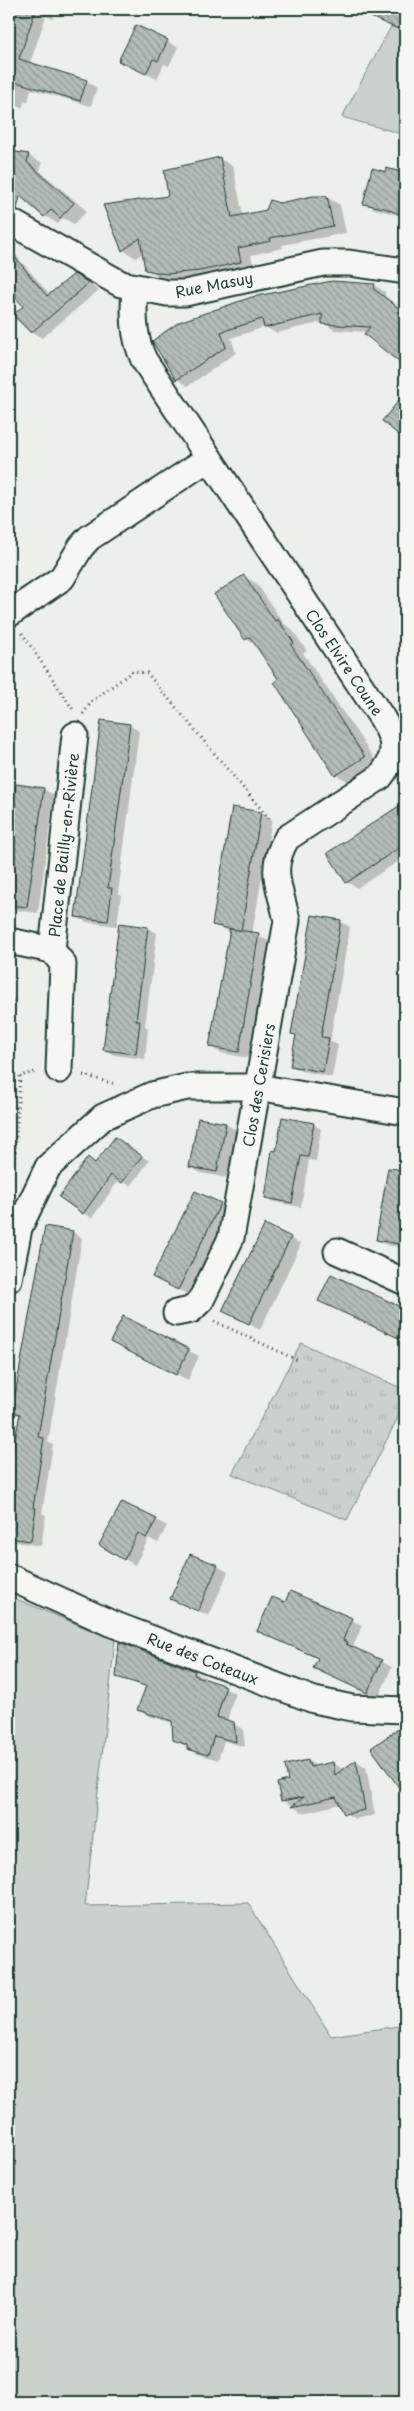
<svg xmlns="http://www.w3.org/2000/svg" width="414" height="2411" font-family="'Playpen Sans',sans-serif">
<defs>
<pattern id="park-tufts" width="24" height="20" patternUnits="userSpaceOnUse" patternTransform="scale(1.25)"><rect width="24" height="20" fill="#cbd2cc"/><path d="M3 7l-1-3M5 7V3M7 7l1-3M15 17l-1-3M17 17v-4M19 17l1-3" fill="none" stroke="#aeb5b0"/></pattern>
<pattern id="building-back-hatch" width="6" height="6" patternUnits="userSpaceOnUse" patternTransform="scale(1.25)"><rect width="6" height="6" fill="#b4bdb8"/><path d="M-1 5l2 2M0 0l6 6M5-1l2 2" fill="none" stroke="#929b96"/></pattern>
</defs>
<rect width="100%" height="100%" fill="#edefea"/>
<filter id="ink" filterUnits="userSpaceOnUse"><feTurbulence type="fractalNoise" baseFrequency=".02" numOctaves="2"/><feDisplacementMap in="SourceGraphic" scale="10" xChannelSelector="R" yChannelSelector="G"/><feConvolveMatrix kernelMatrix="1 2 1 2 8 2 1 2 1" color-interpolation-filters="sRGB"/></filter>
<g filter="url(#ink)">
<g fill="#cbd2cc" stroke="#758880">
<path d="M405,9V129L402,134L342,117L398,14Z"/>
<path d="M9,1596L115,1640L85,1906L248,1903L331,2036L405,2025V2402H9Z"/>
</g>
<path fill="url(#park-tufts)" stroke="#758880" d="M301,1343L405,1390V1403L347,1520L232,1474Z"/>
<g fill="#0003">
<path d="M9,9H56L53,19L46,16L30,63L86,81L97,88L91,106L31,89L28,102L24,101L23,107L9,106Z"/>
<path d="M369,9H405V33L367,14Z"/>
<path d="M137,27L178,47L169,66L164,64L157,79L120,61Z"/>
<path d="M9,152L29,156L42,163L40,171L87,211L74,224L63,218L58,224L45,216L18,193L9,191Z"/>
<path d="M220,159L233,166L243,216L267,211L279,205L327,197L340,205L346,233L282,245L283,248L251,255L254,269L214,278L180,281L160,277L147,269L144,252L136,258L123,250L105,206L170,197Z"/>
<path d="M387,170L405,174V217L375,209L364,203Z"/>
<path d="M9,247L50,295L74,275L99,290L42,338L31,332L25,306L9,287Z"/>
<path d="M332,282L375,286L385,292V296L405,312V366L366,333L367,332L334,330L323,322L276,333L265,327L231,338L236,353L188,386L177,379L154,340Z"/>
<path d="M244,576L257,584L284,624L291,628L307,651L303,653L378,764L349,782L336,775L279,680L256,645L246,639L216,594Z"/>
<path d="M129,725L139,731L118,893L121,895L117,926L86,922L77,917Z"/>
<path d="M17,785L43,789L54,795L38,913L9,909V842Z"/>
<path d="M400,807L405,810V857L357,888L347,882Z"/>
<path d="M234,809L261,813L272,819L252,934L269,941L249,1058L221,1053L211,1047L231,932L213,925Z"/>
<path d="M340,921L350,927L330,1041L338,1045L332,1077L301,1071L292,1066L297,1036L292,1033Z"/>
<path d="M148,928L157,933L145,1026L148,1028L145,1059L114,1055L104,1050Z"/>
<path d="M9,963L12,965L9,993Z"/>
<path d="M9,995L15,999L9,1062Z"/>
<path d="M9,1067L12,1069L9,1098Z"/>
<path d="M199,1120L226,1124L237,1131L228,1178L201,1173L190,1167Z"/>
<path d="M313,1124L321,1129L316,1161L309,1160L301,1207L275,1202L267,1198L277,1152Z"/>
<path d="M115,1138L149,1161L131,1186L119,1180L92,1218L83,1213L89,1159L97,1164Z"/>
<path d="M405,1144V1248L386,1245L377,1240L401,1171Z"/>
<path d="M220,1204L231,1210L189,1295L164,1282Z"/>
<path d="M72,1232L82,1238L48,1442L53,1445L42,1513L46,1515L41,1546L9,1541V1486L21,1416L13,1412Z"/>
<path d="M290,1238L301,1244L260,1330L235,1317Z"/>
<path d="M331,1276L405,1310V1341L330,1306Z"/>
<path d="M123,1317L199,1356L188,1380L122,1347Z"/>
<path d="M156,1520L167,1526L158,1543L149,1538L135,1565L100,1545Z"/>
<path d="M217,1566L228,1572L209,1616L172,1598Z"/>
<path d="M290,1593L362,1625L353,1647L392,1667L378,1698L326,1674L319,1659L258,1631L286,1603Z"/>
<path d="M195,1672L205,1677L204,1680L235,1693L227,1721L243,1729L245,1747L224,1741L218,1760L198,1754L174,1739L173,1723L149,1716L139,1710L147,1688L117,1676Z"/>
<path d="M398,1730L405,1734V1794L373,1749Z"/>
<path d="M308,1761L318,1767L333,1763L344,1770L356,1761L366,1767L375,1815L355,1819L345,1813L341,1804L303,1813L282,1800L290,1781Z"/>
</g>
<g fill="url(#building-back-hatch)" stroke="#1f3d34">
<path d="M9,9H36L19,59L87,80L80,101L9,80Z"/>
<path d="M352,9H405V32Z"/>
<path d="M136,25L168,40L158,61L153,59L146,74L118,61Z"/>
<path d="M9,146L16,152L29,154L27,162L74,203L60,218L51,210L44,217L20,196L17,209L9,207Z"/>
<path d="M220,157L232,217L266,210L270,200L279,203L313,196H327L333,226L270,238L271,241L238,248L241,262L200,271L166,274L145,270L140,238L122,251L103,205L168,196L164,170Z"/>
<path d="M372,168L386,172V168L405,173V216L384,208L363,204Z"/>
<path d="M9,250L47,296L74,274L89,283L31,333L13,315L23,306L9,290Z"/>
<path d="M332,281L375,284L374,289L405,313V367L364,334L370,327L322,324V314L264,328L262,319L221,332L226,347L176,380L152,341L179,322L252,297Z"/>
<path d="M405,393V440L382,421Z"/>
<path d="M244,575L275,621L278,619L294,643L291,645L365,757L335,776L274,682L278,679L250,637L245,640L214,594Z"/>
<path d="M101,720L130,724L108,888H112L108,921L75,917Z"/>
<path d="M16,784L44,788L27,907L9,905V832Z"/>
<path d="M405,802V844L346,883L327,853Z"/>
<path d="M232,807L261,812L241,931L212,925Z"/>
<path d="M312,915L341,920L321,1037L329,1038L323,1072L290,1066L296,1035L291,1034Z"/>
<path d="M119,923L148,927L136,1021H140L136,1054L103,1050Z"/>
<path d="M230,929L259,933L239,1052L209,1047Z"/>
<path d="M282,1117L314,1123L308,1157L301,1156L292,1203L265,1198L272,1150L276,1151Z"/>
<path d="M198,1118L226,1123L217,1172L189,1167Z"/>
<path d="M115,1137L142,1156L122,1183L111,1175L83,1214L59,1197L88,1157L95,1163Z"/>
<path d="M388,1168L405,1170V1245L376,1240Z"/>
<path d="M195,1191L221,1203L178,1290L152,1277Z"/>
<path d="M265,1224L291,1237L249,1324L222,1311Z"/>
<path d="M45,1226L73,1231L38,1437L44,1438L33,1508H36L31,1541L9,1538V1470L20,1414L12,1412Z"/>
<path d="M331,1274L405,1309V1341L318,1301Z"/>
<path d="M123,1316L189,1349L176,1375L110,1342Z"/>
<path d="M122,1502L157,1519L146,1538L138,1533L124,1560L99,1545Z"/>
<path d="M190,1554L218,1565L198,1611L170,1599Z"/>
<path d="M290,1591L352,1618L343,1640L347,1642L346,1644L382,1660L367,1693L313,1668L318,1658L257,1631L272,1597L285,1602Z"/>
<path d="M119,1642L195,1671L194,1675L226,1686L217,1717L234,1722L236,1742L214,1736L208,1755L187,1749V1745L173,1740L172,1721L137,1710L146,1686L116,1677Z"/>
<path d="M405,1724V1796L371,1748Z"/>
<path d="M308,1760L310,1767L333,1762L335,1775L356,1760L365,1810L344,1814L336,1797L291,1807L304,1797L281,1801L277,1783L288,1780L285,1765Z"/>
</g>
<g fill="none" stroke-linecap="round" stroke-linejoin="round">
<defs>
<g id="minor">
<path d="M9,221L121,284L167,293H185L323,263H349L405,271"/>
<path d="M135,288C133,313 133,337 144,360L382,718C396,742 398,755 380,777L287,838C267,871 281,888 287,921L231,1238L201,1300L191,1310L176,1313"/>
<path d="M9,614L62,578L81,547L89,538L209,458"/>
<path d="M9,941L52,950"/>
<path d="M59,1070L63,964L52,950L75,735"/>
<path d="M337,1251L405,1282"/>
<path d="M9,1279L19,1228L48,1167L103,1117L152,1095L187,1087H257L405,1112"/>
<path d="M9,1577L110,1623L314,1700L352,1708L405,1710"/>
</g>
</defs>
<use href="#minor" stroke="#1f3d34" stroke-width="29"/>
<g stroke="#1f3d34" stroke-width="3" stroke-dasharray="1 4" stroke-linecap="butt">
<path d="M22,633L74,711"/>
<path d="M83,714L92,701L133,671L147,673L271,821"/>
<path d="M83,1075L115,1084"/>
<path d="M13,1182L20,1076L35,1072"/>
<path d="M214,1321L297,1360"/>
</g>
<use href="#minor" stroke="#f6f6f2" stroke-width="25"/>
</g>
</g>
<g text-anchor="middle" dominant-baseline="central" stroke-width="4" stroke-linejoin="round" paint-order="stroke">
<g font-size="15" fill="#1f3d34" stroke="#f6f6f2">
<text transform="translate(214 284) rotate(-11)">Rue Masuy</text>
<text transform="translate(345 662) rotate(56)">Clos Elvire Coune</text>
<text transform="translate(63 845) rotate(-84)">Place de Bailly-en-Rivière</text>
<text transform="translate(258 1085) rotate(-80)">Clos des Cerisiers</text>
<text transform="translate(203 1658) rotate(21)">Rue des Coteaux</text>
</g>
</g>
<rect width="414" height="2411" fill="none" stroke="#f6f6f2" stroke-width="30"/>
<rect x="15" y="15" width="384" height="2381" fill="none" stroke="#1f3d34" stroke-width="2" filter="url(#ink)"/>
</svg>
